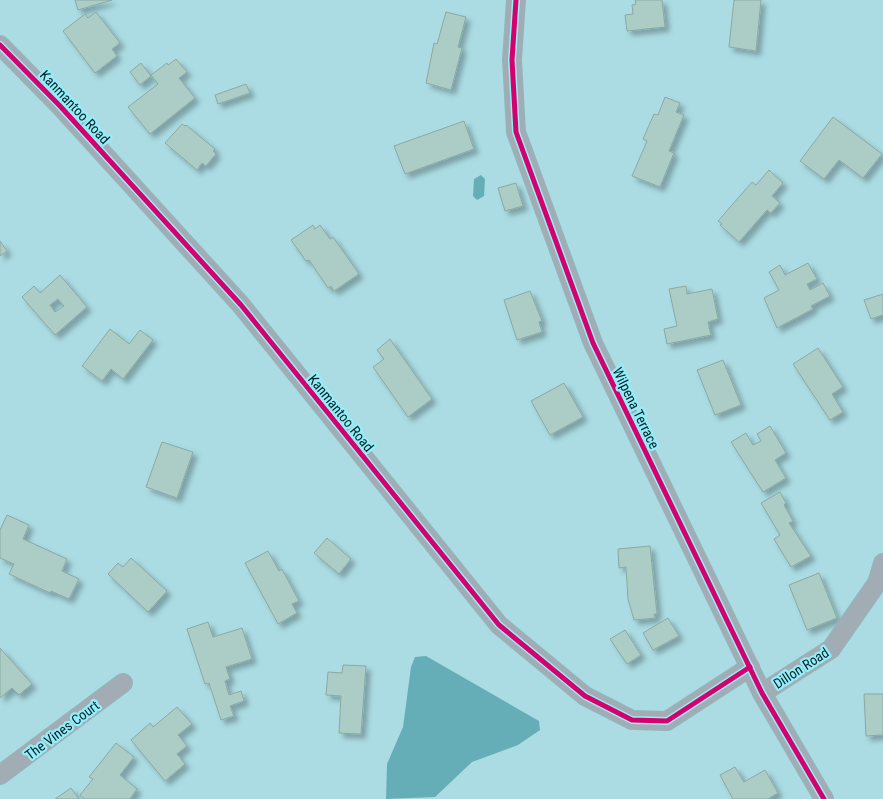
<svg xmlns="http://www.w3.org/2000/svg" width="883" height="799" font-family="'Roboto Condensed',sans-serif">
<defs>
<filter id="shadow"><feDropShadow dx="4.5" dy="4.5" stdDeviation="2.5" flood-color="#0004"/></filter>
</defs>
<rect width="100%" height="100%" fill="#abdce3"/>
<g fill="#65aeb8">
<path d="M481,175L485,179L484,196L477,200L473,196L474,179Z"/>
<path d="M426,656L539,721L540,730L518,745L472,762L435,797L386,799L387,764L403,727L411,667L415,657Z"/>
</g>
<g fill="#acccc6" stroke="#89a9a3" fill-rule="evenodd" filter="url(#shadow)">
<path d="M75,0H112L78,10Z"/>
<path d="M635,0H662L665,27L627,31L625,15L633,14L632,5L636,4Z"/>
<path d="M734,0H761L756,51L729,47Z"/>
<path d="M96,12L120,43L112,49L117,56L95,73L63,31L85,14L88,18Z"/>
<path d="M446,12L466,17L458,47L462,48L451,90L426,83L434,43L437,44Z"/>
<path d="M176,59L187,72L179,78L195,98L150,134L128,107L158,84L151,75L167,63L168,65Z"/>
<path d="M141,63L151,76L140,85L130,72Z"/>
<path d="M246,84L250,93L218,104L215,95Z"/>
<path d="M665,97L680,103L676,112L684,115L669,151L674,153L660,187L632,176L647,141L643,139L654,114L658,115Z"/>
<path d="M833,117L882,154L863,178L839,160L824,179L800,161Z"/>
<path d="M464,121L474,149L405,174L394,146Z"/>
<path d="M182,124L185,126L186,125L215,149L213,151L216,154L206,166L202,163L197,170L165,143Z"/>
<path d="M769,170L783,183L772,196L780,203L771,213L767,210L739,242L720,225L722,224L718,221L752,182L756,185Z"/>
<path d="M516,183L523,206L505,211L498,188Z"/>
<path d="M313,225L315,229L320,225L330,239L333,237L359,274L334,291L331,286L328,288L309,260L306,261L291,240Z"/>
<path d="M0,241L7,251L0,256Z"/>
<path d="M808,263L817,279L807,284L810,290L823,283L830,296L811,306L813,309L777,328L764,298L779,290L769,272L780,265L785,275Z"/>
<path d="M60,275L87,307L55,335L22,297L34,286L40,293ZM58,299L64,306L55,312L50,305Z"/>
<path d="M686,286L687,294L712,289L718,319L708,322L711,335L667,344L664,329L677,326L669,289Z"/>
<path d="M530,291L542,321L539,322L542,332L517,340L504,300Z"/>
<path d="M883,294V315L871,319L864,300Z"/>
<path d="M110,329L129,344L140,330L153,340L123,379L111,369L102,381L82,366Z"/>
<path d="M390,339L432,399L408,417L373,367L384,359L377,350Z"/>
<path d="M818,348L843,387L832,394L843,412L830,420L793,364Z"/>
<path d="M723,360L741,405L715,415L697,370Z"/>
<path d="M564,383L583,417L550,435L531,401Z"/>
<path d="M770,426L786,453L775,460L786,478L763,492L731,442L746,433L753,445L761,441L757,434Z"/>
<path d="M162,442L193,452L177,498L146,487Z"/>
<path d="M780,492L786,503L784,505L793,521L789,523L811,556L791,567L774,539L780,535L761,503Z"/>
<path d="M7,515L29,525L23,539L67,559L62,571L79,579L69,599L51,591L50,593L9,574L14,564L0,558V530Z"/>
<path d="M327,538L351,559L339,574L314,553Z"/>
<path d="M650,546L657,614H654L655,618L634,620L628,599L626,567L619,568L618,549Z"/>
<path d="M268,551L279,571L282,569L299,601L292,604L297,613L278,624L245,563Z"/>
<path d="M131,558L167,591L148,612L108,574L118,563L123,567Z"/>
<path d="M819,573L837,618L807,630L789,585Z"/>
<path d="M668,618L679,636L653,650L643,633Z"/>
<path d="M208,622L213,637L242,628L252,659L226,667L230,679L225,681L229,695L241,691L244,701L230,706L234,716L221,720L209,683L205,684L187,629Z"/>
<path d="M625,630L641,655L627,664L610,639Z"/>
<path d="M0,648L32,684L19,695L12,688L0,698Z"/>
<path d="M343,665L366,666L361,734L339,733L341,696L326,695L328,672L342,673Z"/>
<path d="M864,694H883V735L866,736Z"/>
<path d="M177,707L192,724L178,735L187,746L177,754L185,764L165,781L131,740L150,723L153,727Z"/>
<path d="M116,743L134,757L120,775L137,789L130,799H85L80,795L93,779L89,777Z"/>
<path d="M735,767L744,782L765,770L778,793L768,799H733L720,775Z"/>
<path d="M71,788L79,799H55Z"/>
</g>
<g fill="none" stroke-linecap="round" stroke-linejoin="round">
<defs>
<g id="street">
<path d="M516,0L512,60L516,132L593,343L762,693L824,799"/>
<path d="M0,45L60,106L241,305L499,625L585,696L632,720L667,721L750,667"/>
<path d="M762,693L831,649L877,583L883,563"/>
<path d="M0,775L123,683"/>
</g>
</defs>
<use href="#street" stroke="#91b7bd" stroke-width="20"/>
<use href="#street" stroke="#a2acb5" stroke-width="18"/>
<defs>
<g id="cycleway">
<path d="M516,0L512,60L516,132L593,343L762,693L824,799"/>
<path d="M0,45L60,106L241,305L499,625L585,696L632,720L667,721L750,667"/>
</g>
</defs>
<use href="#cycleway" stroke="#94eefa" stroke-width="8"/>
<use href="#cycleway" stroke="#d6006c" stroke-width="5"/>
</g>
<g text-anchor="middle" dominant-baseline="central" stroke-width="4.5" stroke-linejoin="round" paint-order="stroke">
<g font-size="14" fill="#042125" stroke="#94eefa">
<text transform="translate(75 107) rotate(47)">Kanmantoo Road</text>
<text transform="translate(636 408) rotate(64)">Wilpena Terrace</text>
<text transform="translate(341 413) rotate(51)">Kanmantoo Road</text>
<text transform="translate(801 668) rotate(-33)">Dillon Road</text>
<text transform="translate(62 730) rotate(-37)">The Vines Court</text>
</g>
</g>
</svg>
